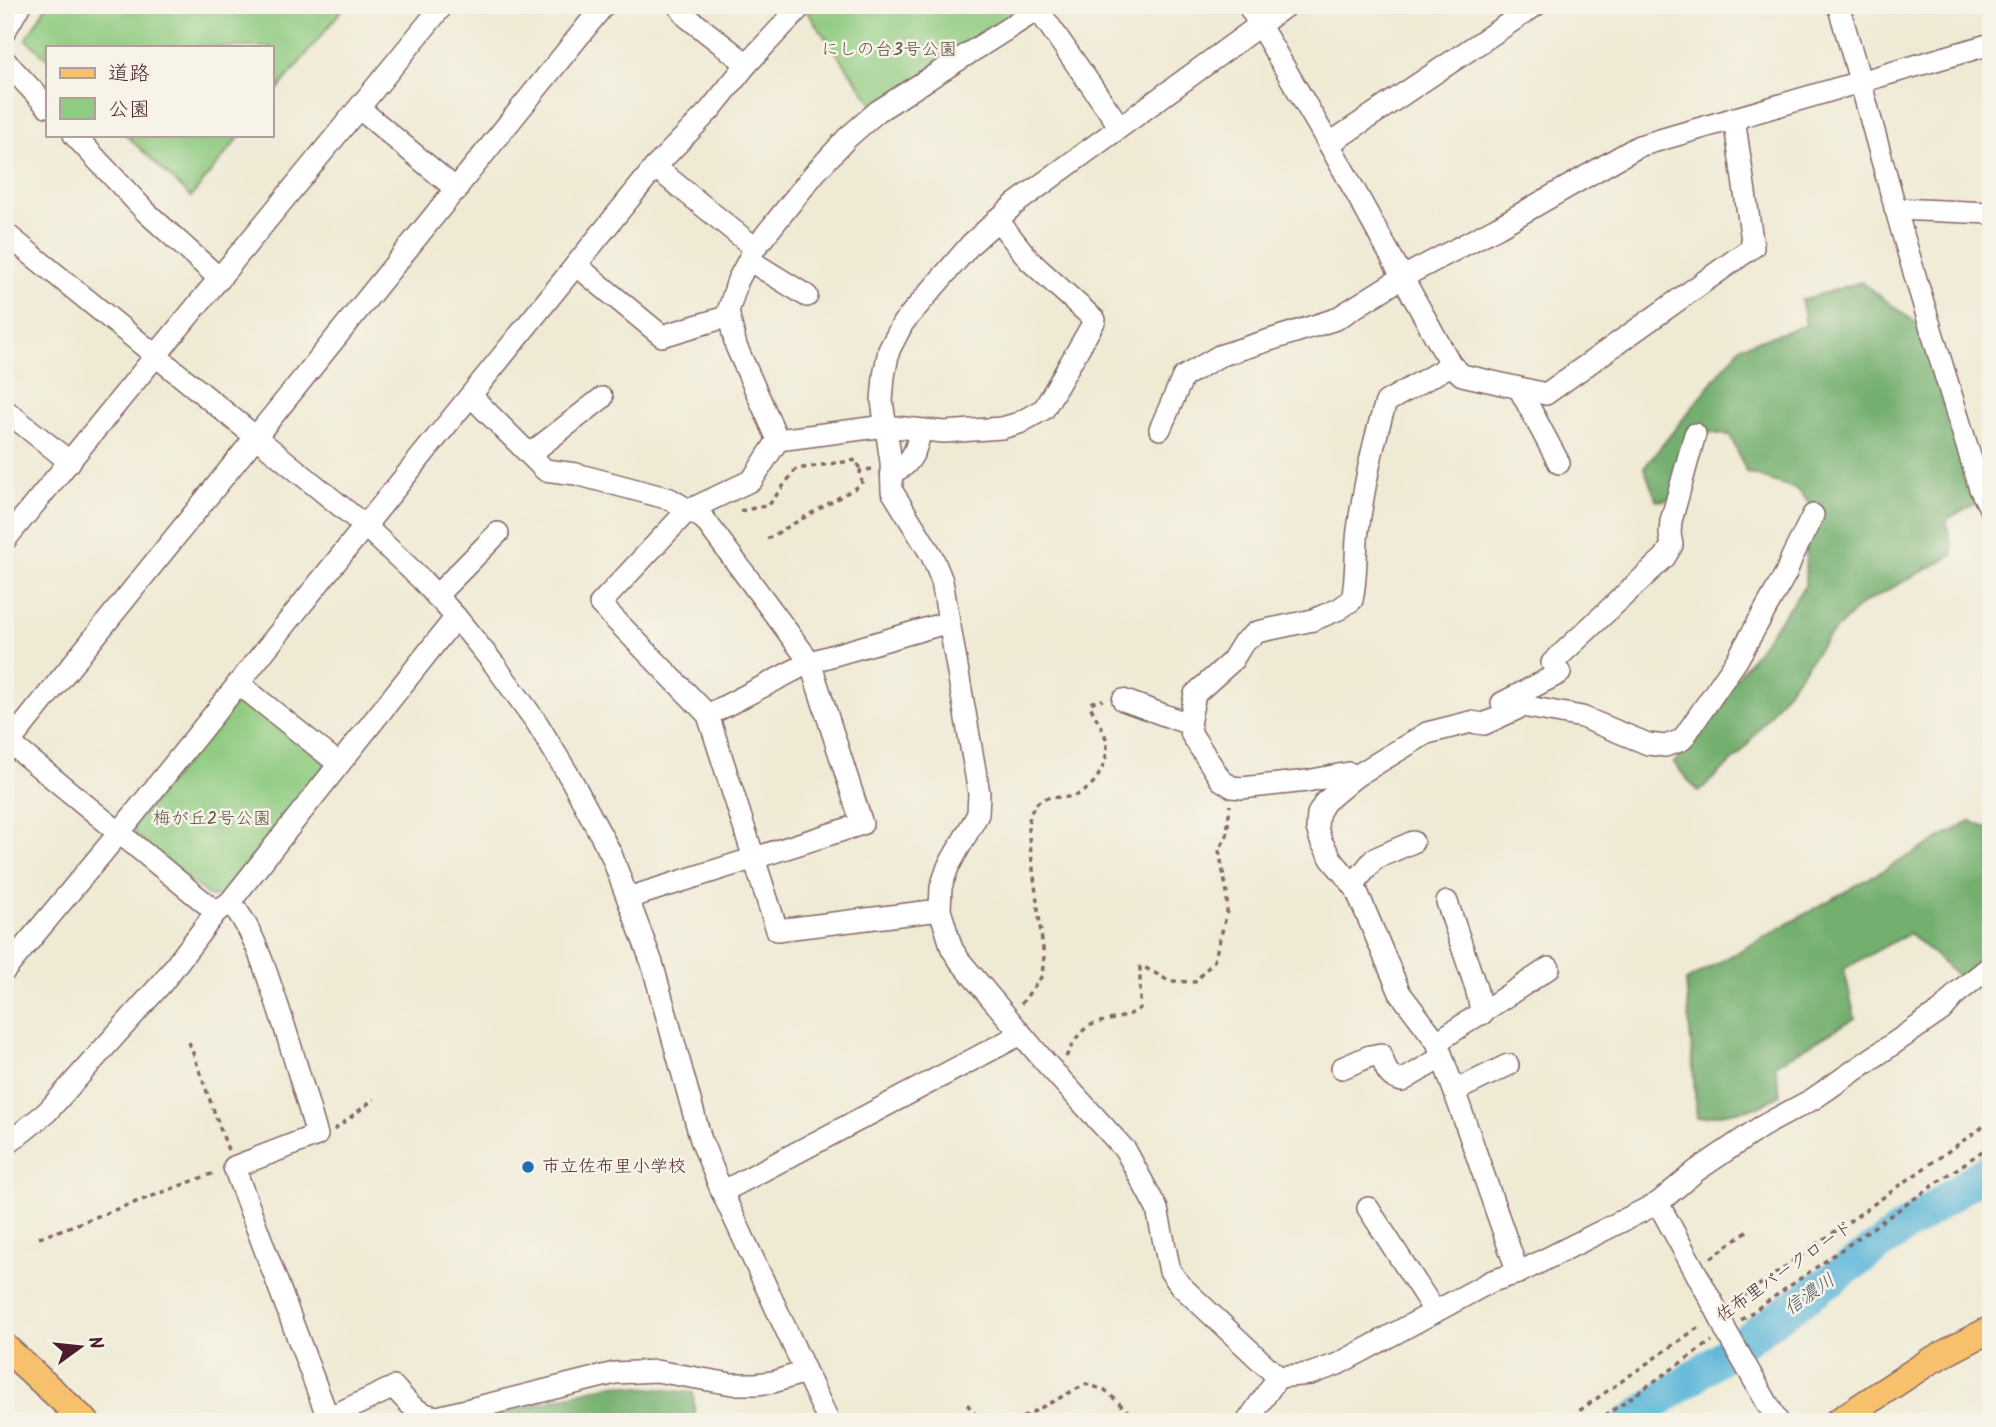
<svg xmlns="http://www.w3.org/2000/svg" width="1996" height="1427" font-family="Kalam,'Klee One',sans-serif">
<rect width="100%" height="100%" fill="#f7f3e8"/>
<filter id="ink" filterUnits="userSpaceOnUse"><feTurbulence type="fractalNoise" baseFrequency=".0143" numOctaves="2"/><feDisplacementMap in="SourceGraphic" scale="14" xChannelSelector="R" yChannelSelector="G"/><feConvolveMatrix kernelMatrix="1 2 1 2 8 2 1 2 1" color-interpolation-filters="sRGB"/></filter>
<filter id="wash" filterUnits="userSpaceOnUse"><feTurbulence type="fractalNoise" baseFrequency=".00686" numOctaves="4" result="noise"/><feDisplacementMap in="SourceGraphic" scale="28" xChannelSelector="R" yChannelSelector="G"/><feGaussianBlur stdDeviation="1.57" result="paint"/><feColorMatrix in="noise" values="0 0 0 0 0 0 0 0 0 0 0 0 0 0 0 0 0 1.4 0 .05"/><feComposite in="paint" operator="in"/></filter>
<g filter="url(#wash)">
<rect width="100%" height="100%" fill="#efead4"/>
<g fill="#8fcb80" stroke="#6c7556" stroke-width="2">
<path d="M47,5H346L271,98V47H47V59L26,39Z"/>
<path d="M802,5H1035L878,111Z"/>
<path d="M126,135H241L191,197Z"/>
<path d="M246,698L323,759L325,767L220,896L210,897L135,835L134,825L238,699Z"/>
</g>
<g fill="#73af6e" stroke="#5e674c" stroke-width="2">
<path d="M1861,282L1923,328L1976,503L1946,520L1953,555L1862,604L1827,638L1740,754L1698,792L1674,763L1805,586L1806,548L1819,513L1797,489L1747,473L1730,435L1695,431L1677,499L1657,501L1644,468L1741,346L1806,325L1801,300Z"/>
<path d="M1971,821L1991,830V951L1959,977L1909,933L1844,969L1855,1018L1775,1065L1780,1094L1759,1107L1697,1118L1686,981Z"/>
<path d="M613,1384L693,1393L696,1422H469Z"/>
</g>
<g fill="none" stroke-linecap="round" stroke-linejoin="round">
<path stroke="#5ab6d8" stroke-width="33" d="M1629,1422L1991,1167"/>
</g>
</g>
<g filter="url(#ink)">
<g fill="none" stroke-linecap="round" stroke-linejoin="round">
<defs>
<g id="minor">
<path d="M678,5L687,17L747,64"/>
<path d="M1035,5L1120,127"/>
<path d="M1248,5L1329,144L1451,365L1462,375L1546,394L1753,247L1734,118"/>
<path d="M1287,5L1015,204L971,244L903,323L889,350L884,376L882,401L891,462L892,491L932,556L942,581L979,793L978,814L948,867L941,887L940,910L952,949L960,961L1045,1062L1126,1151L1157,1209L1170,1271L1180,1285L1278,1377L1310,1374L1338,1364L1492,1281L1518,1273L1658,1203L1696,1171L1761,1127L1813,1099L1942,1010L1957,993L1991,966"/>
<path d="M1838,5C1859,73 1876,141 1896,210C1922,303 1952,396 1980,489L1991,510"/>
<path d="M5,31L20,5"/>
<path d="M5,61L47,106"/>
<path d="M360,109L457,190"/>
<path d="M74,135L146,212L220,279"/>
<path d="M1329,144L1536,5"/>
<path d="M655,167L755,248"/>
<path d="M1895,209L1991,213"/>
<path d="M997,219L1030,261L1095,320L1044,409L1019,423L1002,428L944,432L885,426L778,440L736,346L728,312L738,280L755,248L814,174L847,138L878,111L1037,10"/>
<path d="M5,233L365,526L421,579L456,617L494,664L537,723L571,779L611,854L652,963L701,1140L722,1192L829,1422"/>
<path d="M749,260L807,296"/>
<path d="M576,265L662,336L729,316"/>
<path d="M1451,365L1386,402C1373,442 1364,487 1358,530C1355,553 1357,577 1352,600L1339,609L1313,620L1257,632L1243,643L1232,661L1195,694L1189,724L1192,735L1221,780L1232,787L1242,788L1307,781L1349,773L1356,776L1325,802L1318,814L1317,828L1321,841L1332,860L1355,887L1400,993L1437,1042L1518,1273"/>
<path d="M1519,388L1559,463"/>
<path d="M471,396L545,470L576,474L670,499L704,519L810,662L862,824L628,898"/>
<path d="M5,410L70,462"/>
<path d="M1160,429L1183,377L1219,356L1336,319L1403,277L1498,227L1639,146L1991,44"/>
<path d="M778,440L752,480L687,511L600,604L708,715L777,930L940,910"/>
<path d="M530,454L602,398"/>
<path d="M891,471C910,469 918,447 920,430"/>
<path d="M5,540L443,5"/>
<path d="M436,596L498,533"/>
<path d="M238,683L339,764"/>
<path d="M1123,700L1189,724"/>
<path d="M1502,703L1560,673L1552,663L1665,557L1672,545L1670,534L1671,521L1695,434"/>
<path d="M708,715L810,662L949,622"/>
<path d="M5,739L216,912"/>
<path d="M5,748L604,5"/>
<path d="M1356,776L1427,733L1471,722L1484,724L1523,706L1582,717L1648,744L1665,746L1682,740L1737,660L1786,573L1792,557L1813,515"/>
<path d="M1353,885L1374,859L1413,842"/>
<path d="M230,902C252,927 263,963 274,995C290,1041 303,1088 317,1135L234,1167L328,1418L321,1422"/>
<path d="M1447,902L1476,988L1482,1014"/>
<path d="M5,970L119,833L310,594L655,167L710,110L747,64L802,5"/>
<path d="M1437,1042L1549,968"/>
<path d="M1342,1068L1370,1056L1381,1054C1385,1067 1387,1078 1402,1081L1442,1057"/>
<path d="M1455,1091L1508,1065"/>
<path d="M5,1146L47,1112L163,982L216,912L230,902L456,617"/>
<path d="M722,1192L1021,1034"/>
<path d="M1658,1203L1718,1313L1726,1331L1778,1422"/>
<path d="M1368,1208L1435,1312"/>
<path d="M328,1418L394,1387C407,1402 417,1415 438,1417L615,1373L656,1371L732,1384H756L773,1382L805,1372"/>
<path d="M1247,1422L1278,1377"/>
</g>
<g id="major">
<path d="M5,1347L86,1422"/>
<path d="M1837,1422L1930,1361L1991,1329"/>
</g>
</defs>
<use href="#minor" stroke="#846666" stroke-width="24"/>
<use href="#major" stroke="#846666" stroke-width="29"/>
<g stroke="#846666" stroke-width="3.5" stroke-dasharray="5 5" stroke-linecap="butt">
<path d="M740,511L769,505L796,469L857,460L860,471"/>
<path d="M767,539L862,484L860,471L872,469"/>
<path d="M1021,1004L1042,976L1044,957L1028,829C1029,818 1031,806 1041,800C1051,795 1063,799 1074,796C1095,790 1111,760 1106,739C1103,727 1094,716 1090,705L1092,702L1103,700"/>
<path d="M189,1042L228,1150"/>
<path d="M1066,1057C1071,1047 1077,1035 1086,1028C1100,1018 1122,1022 1140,1008V967H1144L1169,981L1195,982L1214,961L1227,913V893L1219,850L1227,835L1230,805"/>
<path d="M334,1130L374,1099"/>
<path d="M39,1238L217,1172"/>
<path d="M1711,1258L1751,1228"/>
<path d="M1734,1303L1991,1121"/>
<path d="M1741,1320L1991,1145"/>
<path d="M967,1404L981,1422"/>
<path d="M1014,1422L1086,1384L1105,1390L1139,1422"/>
<path d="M1563,1422L1702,1325"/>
<path d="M1596,1422L1712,1341"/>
</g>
<use href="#minor" stroke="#fff" stroke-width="21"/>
<use href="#major" stroke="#f7c06c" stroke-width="26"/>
</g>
</g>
<circle fill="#1f6fb2" stroke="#f7f3e8" stroke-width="2.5" cx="528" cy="1167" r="7"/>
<g text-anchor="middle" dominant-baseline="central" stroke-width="5" stroke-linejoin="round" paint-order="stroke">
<g font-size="18" fill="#5f5344" stroke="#f7f3e8">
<text x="889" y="50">にしの台3号公園</text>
<text x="212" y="819">梅が丘2号公園</text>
</g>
<g font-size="18" fill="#4a1f2b" stroke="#f7f3e8" text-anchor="start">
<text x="542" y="1167">市立佐布里小学校</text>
</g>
<g font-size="18" fill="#4a1f2b" stroke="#f7f3e8">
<text transform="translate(1785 1272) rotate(-35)">佐布里パークロード</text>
</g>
<g font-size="19" font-style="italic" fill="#505468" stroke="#f7f3e8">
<text transform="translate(1810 1295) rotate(-35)">信濃川</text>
</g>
</g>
<rect width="1996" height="1427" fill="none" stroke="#f7f3e8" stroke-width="28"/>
<rect x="46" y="46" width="228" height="91" fill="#f7f3e8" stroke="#b29e9c" stroke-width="2"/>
<rect x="60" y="68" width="35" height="10" fill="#f7c06c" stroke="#b29e9c" stroke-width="2"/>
<text x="108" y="80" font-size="21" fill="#4a1f2b">道路</text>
<rect x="60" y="98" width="35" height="21" fill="#8fcb80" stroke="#b29e9c" stroke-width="2"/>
<text x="108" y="116" font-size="21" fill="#4a1f2b">公園</text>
<g transform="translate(80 1347) rotate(75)" stroke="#f7f3e8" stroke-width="5" paint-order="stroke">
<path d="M0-5L12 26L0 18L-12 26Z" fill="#4a1f2b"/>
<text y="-10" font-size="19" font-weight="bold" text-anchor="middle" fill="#4a1f2b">N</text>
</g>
</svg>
